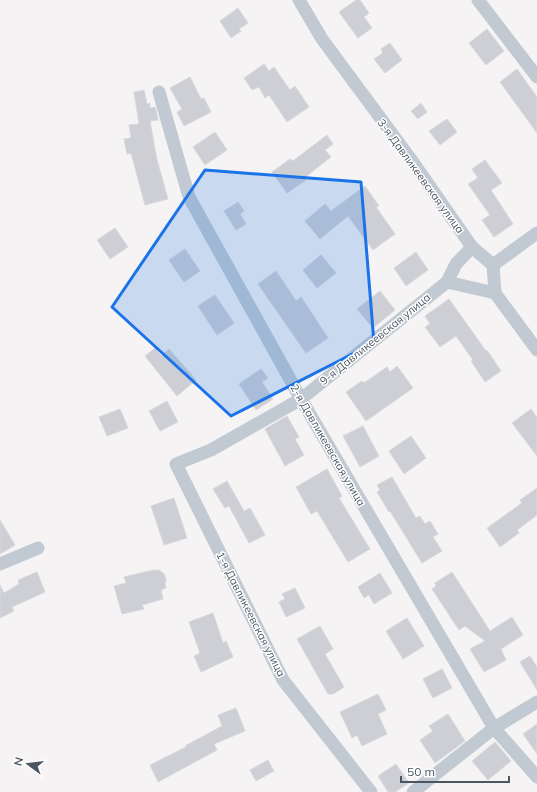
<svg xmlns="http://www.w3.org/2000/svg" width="537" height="792" font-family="Mulish,sans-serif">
<rect width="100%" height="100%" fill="#f5f3f3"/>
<g fill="#cdcfd5" stroke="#d7d9de">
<path d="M356,0H360L369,13L364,17L372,28L358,38L339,12Z"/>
<path d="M238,8L248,23L239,29L241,31L231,38L220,21Z"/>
<path d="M487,29L504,51L486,65L469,43Z"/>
<path d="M390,43L402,60L385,73L374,59L383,53L381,49Z"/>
<path d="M264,64L269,71L274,67L290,90L295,86L309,107L287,122L269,95L265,98L259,87L252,90L244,78Z"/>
<path d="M517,69L537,97V133L500,82Z"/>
<path d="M190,77L201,99L204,98L211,112L184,126L177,112L182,109L170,88Z"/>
<path d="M144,90L147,104L150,103V108L155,107L156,110L158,120L150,121L157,160L168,199L145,205L131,153L127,154L124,139L131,138L129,125L139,124L134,92Z"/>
<path d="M421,103L427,112L418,119L411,111Z"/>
<path d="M447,119L457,132L440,145L429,131Z"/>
<path d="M215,132L227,150L205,165L193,147Z"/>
<path d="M327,135L333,144L325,150L331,157L304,178L306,180L287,193L272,172L290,159L293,161Z"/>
<path d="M485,160L502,183L491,190L513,224L494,237L482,220L490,215L468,184L478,178L472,169Z"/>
<path d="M365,186L379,206L376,207L395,234L373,250L348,216L320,239L305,221L325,204L331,211Z"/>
<path d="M238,202L244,211L240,214L246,224L236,230L224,211Z"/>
<path d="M115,228L128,247L110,259L97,240Z"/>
<path d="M185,249L200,271L184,282L169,260Z"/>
<path d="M416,252L428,270L406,286L394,268Z"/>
<path d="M321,255L336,273L317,288L303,270Z"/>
<path d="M276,271L296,301L301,297L328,338L306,353L258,284Z"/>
<path d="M380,291L395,310L373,328L357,309Z"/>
<path d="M215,295L234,323L217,335L198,306Z"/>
<path d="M449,299L486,351L487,350L501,371L485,382L471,361L473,360L456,336L440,347L425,327L430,324L425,316Z"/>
<path d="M155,348L161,356L169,349L196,380L177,396L145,356Z"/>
<path d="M397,366L413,388L366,421L346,392L362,381L364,383L387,367L390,372Z"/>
<path d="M261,369L268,378L262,382L273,399L256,410L239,384Z"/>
<path d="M167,401L178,422L160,431L149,411Z"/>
<path d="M120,409L128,428L107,436L99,417Z"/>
<path d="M531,409L537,418V456L512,423Z"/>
<path d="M287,416L299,437L295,439L304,455L285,466L265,429Z"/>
<path d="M363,426L379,456L360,467L343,436Z"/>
<path d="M411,436L426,458L404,474L389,451Z"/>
<path d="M327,469L342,496L339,498L370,549L348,562L317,511L311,514L296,487Z"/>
<path d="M392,477L416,518L420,516L425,524L430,521L438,534L433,537L442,551L422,563L390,511L389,512L377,492L380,490L377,485Z"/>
<path d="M227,481L244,511L250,508L265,535L249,543L229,506L225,508L213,489Z"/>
<path d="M537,488V515L517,530L519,533L500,547L487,528L522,503L520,500Z"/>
<path d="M174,498L187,538L164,545L151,506Z"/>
<path d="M0,520L15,545L0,554Z"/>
<path d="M153,570H159L164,574L166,580L165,584L166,588L161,590L163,599L142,605L144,609L122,614L114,586L126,583L124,577Z"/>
<path d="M37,572L45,592L12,607L14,611L0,618V585L4,593L19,584L18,580Z"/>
<path d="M452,572L490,631L512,617L523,635L501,649L506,660L484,672L470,649L485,641L465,626L459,630L432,589L436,586L435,583Z"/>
<path d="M380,573L392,593L374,604L369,595L364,598L358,587Z"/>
<path d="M295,588L305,608L286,617L279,602L285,599L282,594Z"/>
<path d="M213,613L223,643L226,641L233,657L201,672L194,656L200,653L189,622Z"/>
<path d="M407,618L424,646L403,659L386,631Z"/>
<path d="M320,626L333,649L325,654L344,687L333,694H328L297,639Z"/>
<path d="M530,656L537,667V690L520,662Z"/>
<path d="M442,669L452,688L433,698L423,679Z"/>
<path d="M378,694L386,710L378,714L387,734L362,746L357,735L352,738L340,712Z"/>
<path d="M236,708L245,731L214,744L217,750L158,782L150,765L186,747L185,746L222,726L218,715Z"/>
<path d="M448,714L465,741L435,763L420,740L433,731L429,726Z"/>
<path d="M537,724V754L523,734Z"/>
<path d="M495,742L511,761L488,780L472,761Z"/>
<path d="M268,760L274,771L256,781L250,770Z"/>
<path d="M396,764L409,783L395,792H388L378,776Z"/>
</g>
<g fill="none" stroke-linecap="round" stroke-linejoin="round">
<g stroke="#c1cad2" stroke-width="13">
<path d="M299,0L322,39L410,158L472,247L493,265L495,293L537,350"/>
<path d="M478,0L537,77"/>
<path d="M159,92L189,197L301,399L494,728L537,777"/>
<path d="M493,265L537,233"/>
<path d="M447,282L495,293"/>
<path d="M0,564L38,548"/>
<path d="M371,792L283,680L176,464L211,450L301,399L447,282L456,264L472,247"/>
<path d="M413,792L494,728L537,702"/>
</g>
</g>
<path fill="#1a73e8" fill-opacity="0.2" stroke="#1a73e8" stroke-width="3" stroke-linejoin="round" d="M205,170L361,182L374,343L231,416L112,307Z"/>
<g text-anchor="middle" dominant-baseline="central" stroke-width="3" stroke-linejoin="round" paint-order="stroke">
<g font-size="11" fill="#4a5661" stroke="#fff">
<text transform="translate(421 176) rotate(54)">3-я Давликеевская улица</text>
<text transform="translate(375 339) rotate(-39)">9-я Давликеевская улица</text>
<text transform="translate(328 445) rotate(60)">2-я Давликеевская улица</text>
<text transform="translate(251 614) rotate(63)">1-я Давликеевская улица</text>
</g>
</g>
<g transform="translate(28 764) rotate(285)" stroke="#ffffff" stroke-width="3" paint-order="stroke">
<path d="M0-3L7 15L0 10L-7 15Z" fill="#4a5661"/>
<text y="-6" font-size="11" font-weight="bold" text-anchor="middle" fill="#4a5661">N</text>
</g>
<path d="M401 776v6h108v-6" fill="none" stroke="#4a5661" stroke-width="2"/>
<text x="407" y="776" font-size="12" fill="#4a5661" stroke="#ffffff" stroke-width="3" paint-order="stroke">50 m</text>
</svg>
